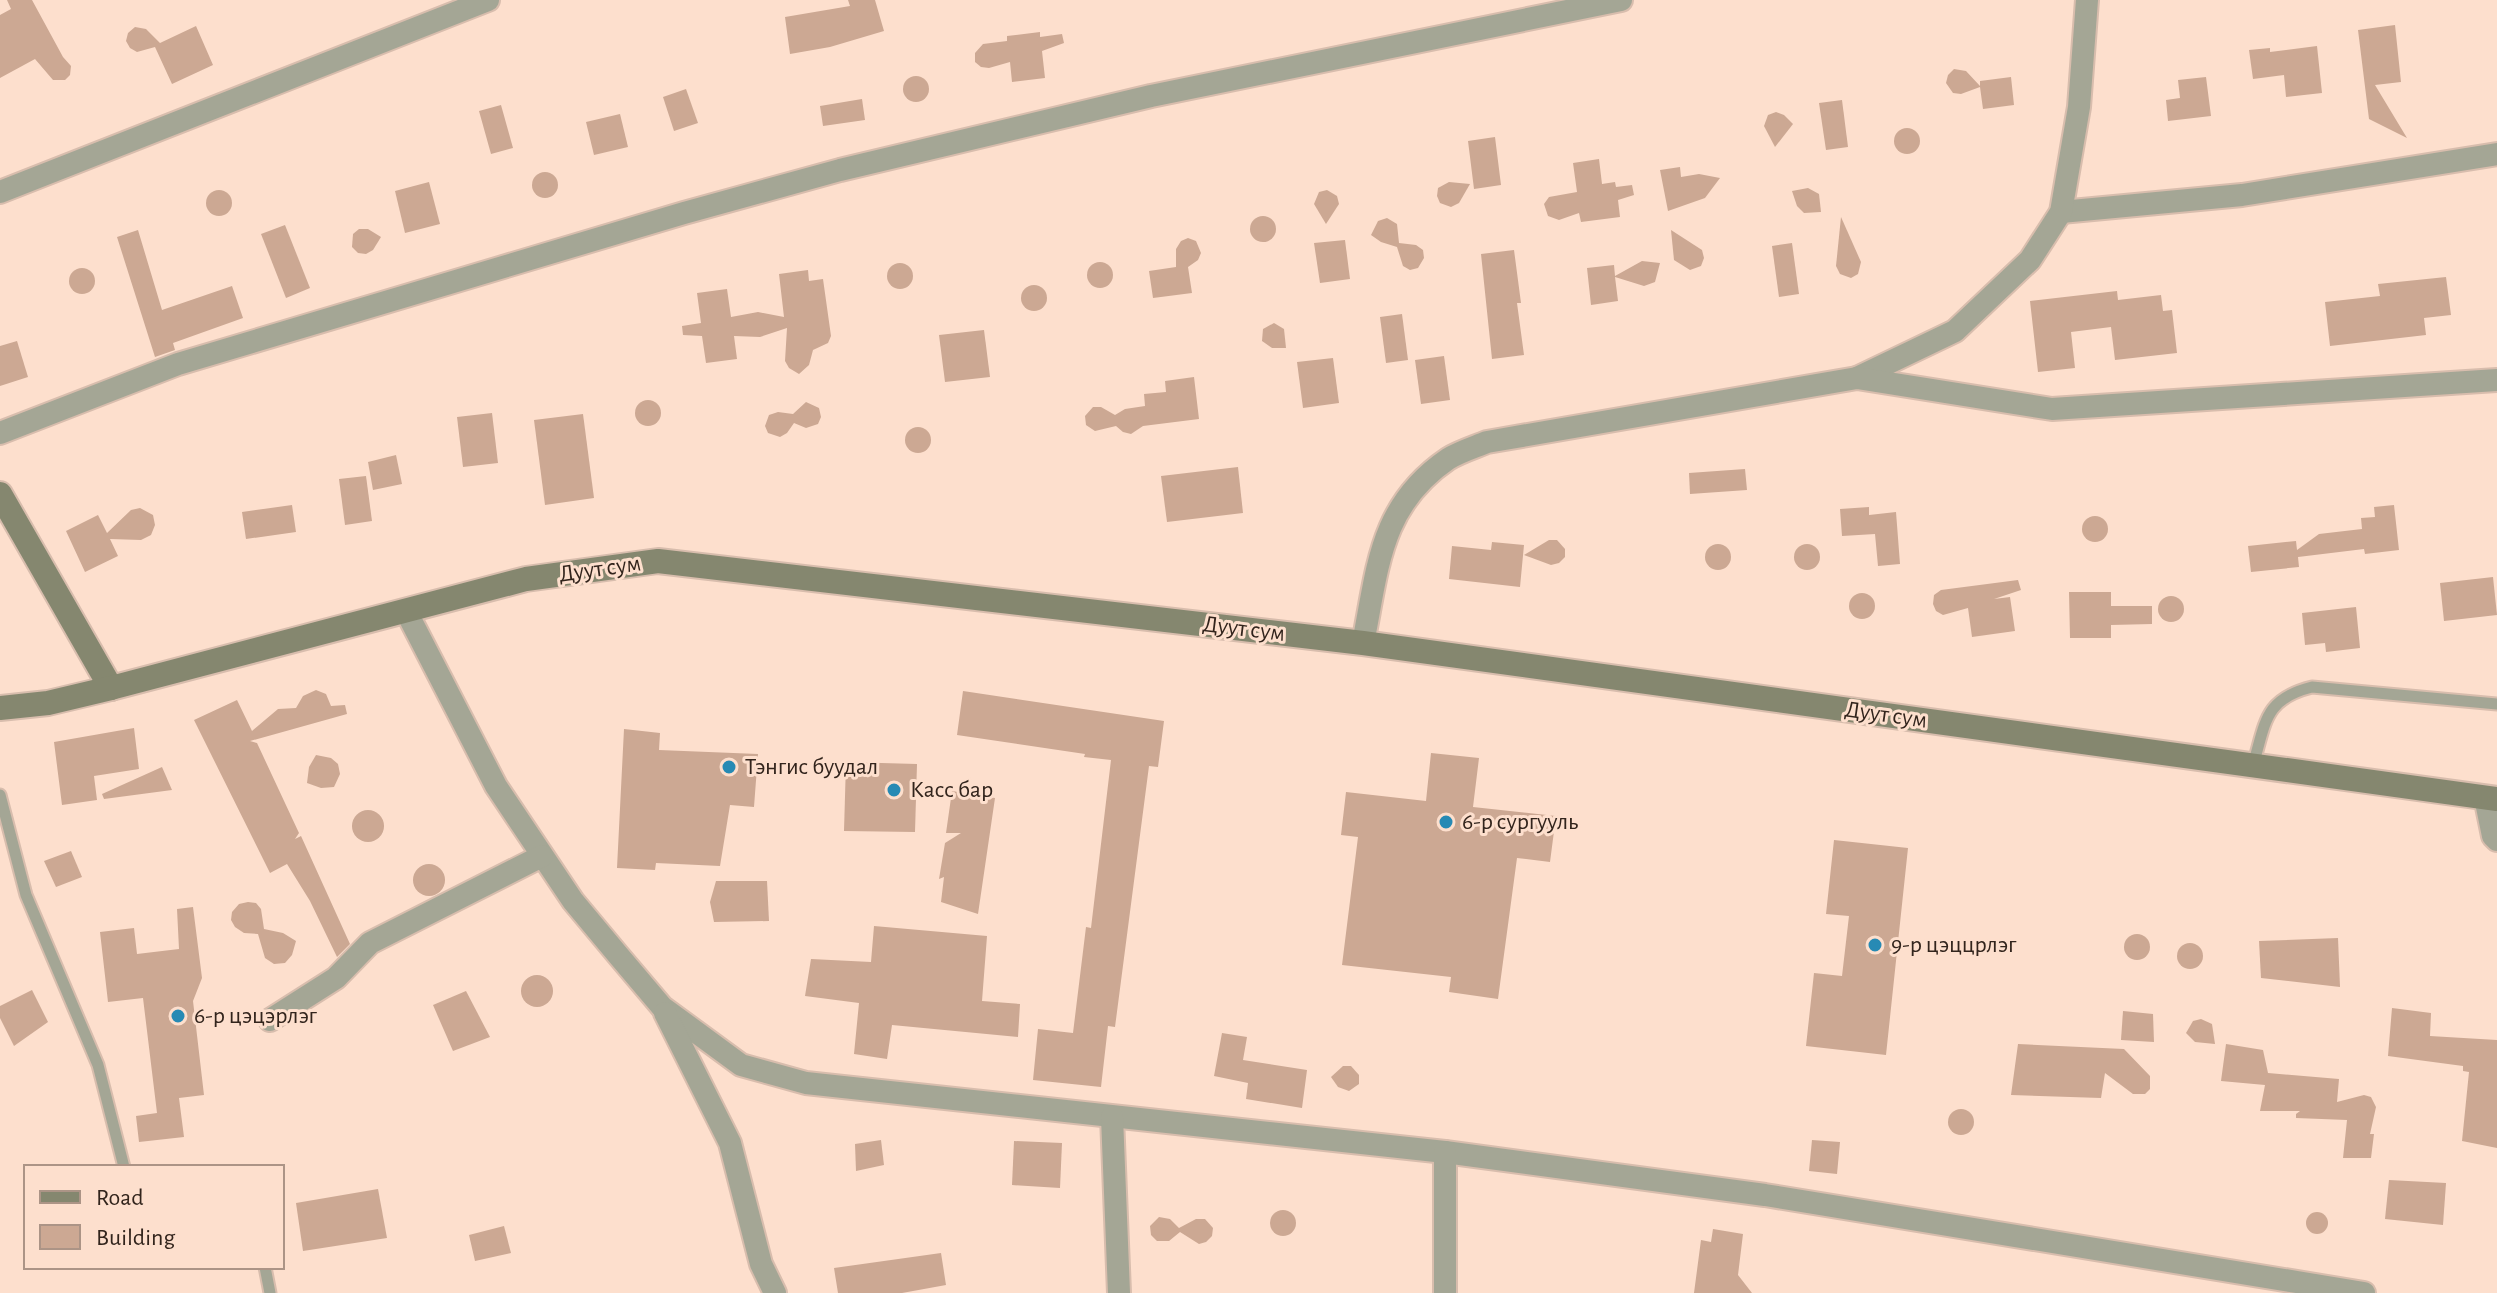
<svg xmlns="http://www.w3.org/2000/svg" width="2497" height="1293" font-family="'Alegreya Sans',sans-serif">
<rect width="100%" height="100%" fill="#fddfcd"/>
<g fill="#cca893">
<path d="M7,0H32L63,57L71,66L70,75L65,80H53L35,59L0,78V15L11,9Z"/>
<path d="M848,0H875L884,31L830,47L790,54L785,17L850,6Z"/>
<path d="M2395,25L2401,82L2375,85L2407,138L2369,119L2358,30Z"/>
<path d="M196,26L213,65L172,84L155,47L137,52L130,48L126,41L128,33L135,27L146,29L160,43Z"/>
<path d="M1040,32V37L1062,34L1064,43L1042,51L1045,78L1012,82L1010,62L989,68L981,67L975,62V53L983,44L1007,41V36Z"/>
<path d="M2317,46L2322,93L2286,97L2284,75L2253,79L2249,50L2270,48V52Z"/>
<path d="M1954,69L1966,71L1980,86V81L2011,77L2014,105L1983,109L1980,87L1961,94L1953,93L1946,83L1948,75Z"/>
<circle cx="916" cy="89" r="13"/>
<path d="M2206,77L2211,116L2168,121L2166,100L2180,98L2178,80Z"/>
<path d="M686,89L698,123L674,131L663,97Z"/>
<path d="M862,99L865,120L823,126L820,106Z"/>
<path d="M1842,100L1848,147L1826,150L1819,103Z"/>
<path d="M501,105L513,148L491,154L479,111Z"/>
<path d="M1776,112L1784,115L1793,124L1775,147L1764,126L1768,115Z"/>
<path d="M620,114L628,147L594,155L586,122Z"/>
<circle cx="1907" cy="141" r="13"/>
<path d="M1495,137L1501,185L1474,189L1468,141Z"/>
<path d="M1599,159L1602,184L1615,182L1616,187L1632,185L1634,195L1618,200L1620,217L1581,222L1579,213L1559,220L1548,216L1544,204L1549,197L1577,192L1573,163Z"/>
<path d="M1680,167L1681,177L1699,174L1720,178L1705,198L1668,211L1660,170Z"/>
<circle cx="545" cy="185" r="13"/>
<path d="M429,182L440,224L405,233L395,191Z"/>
<path d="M1449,182L1470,184L1459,203L1451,207L1440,203L1437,196L1438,188Z"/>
<path d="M1808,188L1819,194L1821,212L1804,213L1797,206L1792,191Z"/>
<path d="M1327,190L1337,196L1339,204L1326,224L1314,204L1319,192Z"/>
<circle cx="219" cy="203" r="13"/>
<circle cx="1263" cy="229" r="13"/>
<path d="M1841,217L1861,262L1858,274L1851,278L1840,274L1836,266Z"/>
<path d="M1387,218L1397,224L1399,243L1416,245L1423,250L1424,258L1418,268L1410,270L1403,266L1397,247L1381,242L1371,235L1378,221Z"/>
<path d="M285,225L310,288L286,298L261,234Z"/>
<path d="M359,229H368L381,237L373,250L366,254L358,253L352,247L353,234Z"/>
<path d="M138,230L162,310L232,286L243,318L173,343L175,350L155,357L117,237Z"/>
<path d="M1671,230L1702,250L1704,258L1701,266L1690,270L1674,260Z"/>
<path d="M1188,238L1196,241L1201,253L1198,260L1188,267L1192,293L1153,298L1149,271L1176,267V249L1181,241Z"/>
<path d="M1345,240L1350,279L1320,283L1314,243Z"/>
<path d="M1792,243L1799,294L1779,297L1772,246Z"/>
<path d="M1514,250L1521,303H1517L1524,355L1492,359L1481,254Z"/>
<path d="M1642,261L1660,263L1655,282L1644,286L1615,277L1618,301L1591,305L1587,268L1614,265L1615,276Z"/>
<circle cx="1100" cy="275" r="13"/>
<circle cx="900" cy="276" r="13"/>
<circle cx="82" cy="281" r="13"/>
<path d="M808,270L809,281L823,279L831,336L828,343L813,350L809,365L799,374L789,368L785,361L787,328L760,337L734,336L737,359L706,363L702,336L683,335L682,326L701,323L697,293L727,289L731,317L758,312L784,317L779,274Z"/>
<path d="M2446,277L2451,315L2424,318L2426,335L2330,346L2325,302L2380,296L2378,284Z"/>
<circle cx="1034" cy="298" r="13"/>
<path d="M2117,291L2118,300L2161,295L2163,311L2172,310L2177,353L2115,360L2111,327L2071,332L2075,368L2038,372L2030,301Z"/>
<path d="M1402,314L1408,360L1386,363L1380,317Z"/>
<path d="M1274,323L1284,329L1286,348H1272L1262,341L1263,329Z"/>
<path d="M984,330L990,377L945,382L939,335Z"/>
<path d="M17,341L28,377L0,386V346Z"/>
<path d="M1444,356L1450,400L1421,404L1415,360Z"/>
<path d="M1333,358L1339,403L1303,408L1297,362Z"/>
<path d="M1194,377L1199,419L1143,426L1131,434L1123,432L1116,426L1095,431L1086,425L1085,416L1093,407H1101L1115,415L1125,409L1145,406L1144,394L1166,392L1165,381Z"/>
<circle cx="648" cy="413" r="13"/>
<path d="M806,402L819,408L821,417L818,424L806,428L794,423L787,433L780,437L768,433L765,426L769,415L778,412L793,414Z"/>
<path d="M492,413L498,463L463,467L457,417Z"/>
<path d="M583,414L594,498L545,505L534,420Z"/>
<circle cx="918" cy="440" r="13"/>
<path d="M396,455L402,484L373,490L368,462Z"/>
<path d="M1238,467L1243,513L1167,522L1161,476Z"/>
<path d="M1745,469L1747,490L1690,494L1689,473Z"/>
<path d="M366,476L372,521L345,525L339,479Z"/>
<path d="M292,505L296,532L246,539L242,512Z"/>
<path d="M2394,505L2399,550L2365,554L2364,549L2298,557L2299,567L2251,572L2248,546L2296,541L2297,550L2319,534L2362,529L2361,518L2375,517L2374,507Z"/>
<path d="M1869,507V515L1896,512L1900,564L1878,566L1875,534L1842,536L1840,509Z"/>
<path d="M140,508L153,515L155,525L151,535L141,540L110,539L118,556L85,572L66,531L98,515L107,533L131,510Z"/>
<circle cx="2095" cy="529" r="13"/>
<path d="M1549,540H1557L1565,549V557L1559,563L1551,565L1524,555Z"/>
<path d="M1492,542L1524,545L1520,587L1449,579L1452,546L1491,550Z"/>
<circle cx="1807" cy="557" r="13"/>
<circle cx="1718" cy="557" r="13"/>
<path d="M2493,577L2497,615L2444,621L2440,583Z"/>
<path d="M2018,580L2021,590L1994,599L2010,597L2015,631L1972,637L1968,608L1943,615L1936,611L1933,604L1934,595L1941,590Z"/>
<path d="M2069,592H2111V606H2152V624L2111,625V638H2070Z"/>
<circle cx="1862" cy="606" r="13"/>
<circle cx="2171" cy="609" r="13"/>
<path d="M2356,607L2360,648L2326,652L2325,643L2305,645L2302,613Z"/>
<path d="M316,690L326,694L331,706L345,705L347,714L250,741L257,743L299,833L295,839L301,836L350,944L337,957L310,901L287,864L270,873L194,720L237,700L252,731L278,709L296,708L303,696Z"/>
<path d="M963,691L1164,721L1158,767L1149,766L1115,1027L1108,1026L1101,1087L1033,1080L1038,1029L1073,1033L1086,927L1091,928L1111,760L1084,757L1085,754L957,735Z"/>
<path d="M134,728L139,769L94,776L97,800L62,805L54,742Z"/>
<path d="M624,729L660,733L659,750L758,754L754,807L730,805L720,866L656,863L655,870L617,868Z"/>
<path d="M1431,753L1479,758L1473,807L1556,816L1550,862L1517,858L1498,999L1449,992L1451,977L1342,965L1358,837L1341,835L1346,792L1426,801Z"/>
<path d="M316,755L331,758L338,764L340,774L334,787L321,788L307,783L309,767Z"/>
<path d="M846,762L917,764L915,832L844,831Z"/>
<path d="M162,767L172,790L104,799L102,794Z"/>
<path d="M952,791L995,798L978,914L941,902L944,877L939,879L945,843L961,833H946Z"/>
<circle cx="368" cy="826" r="16"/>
<path d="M1834,840L1908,848L1886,1055L1806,1046L1814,973L1842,976L1849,916L1826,914Z"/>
<path d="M71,851L82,877L56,887L44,861Z"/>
<circle cx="429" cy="880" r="16"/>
<path d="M716,881H767L769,921L714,922L710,902Z"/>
<path d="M248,902L256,903L261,909L264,929L283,933L296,941L292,955L285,963L274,964L265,958L258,934L244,933L235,927L231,920L232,912L239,904Z"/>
<path d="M193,907L202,978L193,1001L204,1095L179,1098L184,1137L139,1142L136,1116L157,1113L143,998L108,1002L100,932L134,928L137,954L179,949L177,909Z"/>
<path d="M874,926L987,936L982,1001L1020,1004L1018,1037L892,1025L887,1059L854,1054L859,1003L805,996L811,959L871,962Z"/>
<circle cx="2137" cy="947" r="13"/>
<path d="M2338,938L2340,987L2261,978L2259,941Z"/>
<circle cx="2190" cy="956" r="13"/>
<circle cx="537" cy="991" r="16"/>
<path d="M32,990L48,1022L14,1046L0,1018V1006Z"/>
<path d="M466,991L490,1037L453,1051L433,1005Z"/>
<path d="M2392,1008L2431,1013L2430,1036L2497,1040V1148L2462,1141L2469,1072L2463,1071V1066L2388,1056Z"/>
<path d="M2123,1011L2153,1014L2154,1042L2121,1040Z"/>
<path d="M2201,1019L2212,1024L2215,1044L2195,1042L2186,1033L2193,1021Z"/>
<path d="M1222,1033L1247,1037L1243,1060L1307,1070L1302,1108L1246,1099L1248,1083L1214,1076Z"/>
<path d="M2018,1044L2124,1049L2150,1076V1089L2145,1094H2133L2105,1073L2101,1098L2011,1095Z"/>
<path d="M2226,1044L2263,1050L2268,1073L2339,1079L2337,1102L2364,1095L2371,1097L2376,1107L2370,1134H2374L2371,1158H2343L2347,1120L2296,1118V1114L2300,1111H2260L2265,1085L2221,1081Z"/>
<path d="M1343,1066H1351L1359,1075V1084L1349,1091L1338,1087L1331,1077Z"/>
<circle cx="1961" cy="1122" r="13"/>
<path d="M881,1140L884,1165L856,1171L855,1144Z"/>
<path d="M1812,1140L1840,1142L1837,1174L1809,1171Z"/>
<path d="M1014,1141L1062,1143L1060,1188L1012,1185Z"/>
<path d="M2389,1180L2446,1183L2443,1225L2385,1219Z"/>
<path d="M378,1189L387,1238L303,1251L296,1203Z"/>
<circle cx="1283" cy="1223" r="13"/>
<circle cx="2317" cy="1223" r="11"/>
<path d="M1159,1217L1170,1219L1179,1228L1196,1219H1205L1213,1228L1212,1236L1206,1242L1199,1244L1180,1232L1169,1241H1157L1151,1235L1150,1226Z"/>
<path d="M504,1226L511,1253L475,1261L469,1235Z"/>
<path d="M1713,1229L1743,1234L1738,1275L1752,1293H1694L1701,1240L1711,1242Z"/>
<path d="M941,1253L946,1285L902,1293H838L834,1268Z"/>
</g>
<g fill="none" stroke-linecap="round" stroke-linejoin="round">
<defs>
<g id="lane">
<path d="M2253,765C2266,722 2264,699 2312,687L2497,704"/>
<path d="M0,795L26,895L98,1065L124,1167"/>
<path d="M265,1267L270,1293"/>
</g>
<g id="street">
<path d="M0,192L488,0"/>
<path d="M2061,212L2242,195L2497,154"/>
<path d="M1857,378L1955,331L2030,260L2061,212L2079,107L2087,0"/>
<path d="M0,433L178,364L684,213L840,170L1151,96L1621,0"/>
<path d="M406,611L496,786L573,901L618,955L662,1007L741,1065L806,1083L1445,1152L1765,1195L2364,1293"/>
<path d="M1363,643C1378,569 1379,506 1448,459C1459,452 1475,447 1487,442L1857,378L2052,409L2497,380"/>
<path d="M2485,797L2493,836L2497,840"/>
<path d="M665,1013L730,1143L761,1264L775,1293"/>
<path d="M270,1020L336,978L370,943L542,856"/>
<path d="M1112,1117L1119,1293"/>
<path d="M1445,1293V1152"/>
</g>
<g id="secondary">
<path d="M0,494L111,688"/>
<path d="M0,708L48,703L111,688L526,579L658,561L1363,643L2497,799"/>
</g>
</defs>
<use href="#lane" stroke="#d8bdad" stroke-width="15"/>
<use href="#street" stroke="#d8bdad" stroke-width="26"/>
<use href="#secondary" stroke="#d8bdad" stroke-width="28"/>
<use href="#lane" stroke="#a4a695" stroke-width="11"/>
<use href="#street" stroke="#a4a695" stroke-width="22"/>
<use href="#secondary" stroke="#85876f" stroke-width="24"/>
</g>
<g fill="#278ab4" stroke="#fddfcd" stroke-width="3">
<circle cx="729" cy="767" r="8"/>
<circle cx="894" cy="790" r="8"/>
<circle cx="1446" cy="822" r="8"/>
<circle cx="1875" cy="945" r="8"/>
<circle cx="178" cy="1016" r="8"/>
</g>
<g text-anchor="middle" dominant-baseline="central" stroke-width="6" stroke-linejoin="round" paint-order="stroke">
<g font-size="24" fill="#32241c" stroke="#fddfcd">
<text transform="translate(600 569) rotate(-8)">Дуут сум</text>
<text transform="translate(1244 629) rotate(7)">Дуут сум</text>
<text transform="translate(1886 715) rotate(8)">Дуут сум</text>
</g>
<g font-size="24" fill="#32241c" stroke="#fddfcd" text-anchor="start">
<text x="745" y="767">Тэнгис буудал</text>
<text x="910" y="790">Касс бар</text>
<text x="1462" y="822">6-р сургууль</text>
<text x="1891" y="945">9-р цэццрлэг</text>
<text x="194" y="1016">6-р цэцэрлэг</text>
</g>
</g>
<rect x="24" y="1165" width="260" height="104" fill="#fddfcd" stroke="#ac9486" stroke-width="2"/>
<rect x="40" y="1191" width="40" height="12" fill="#85876f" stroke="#ac9486" stroke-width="2"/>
<text x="96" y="1205" font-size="24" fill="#32241c">Road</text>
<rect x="40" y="1225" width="40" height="24" fill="#cca893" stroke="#ac9486" stroke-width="2"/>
<text x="96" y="1245" font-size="24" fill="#32241c">Building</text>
</svg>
